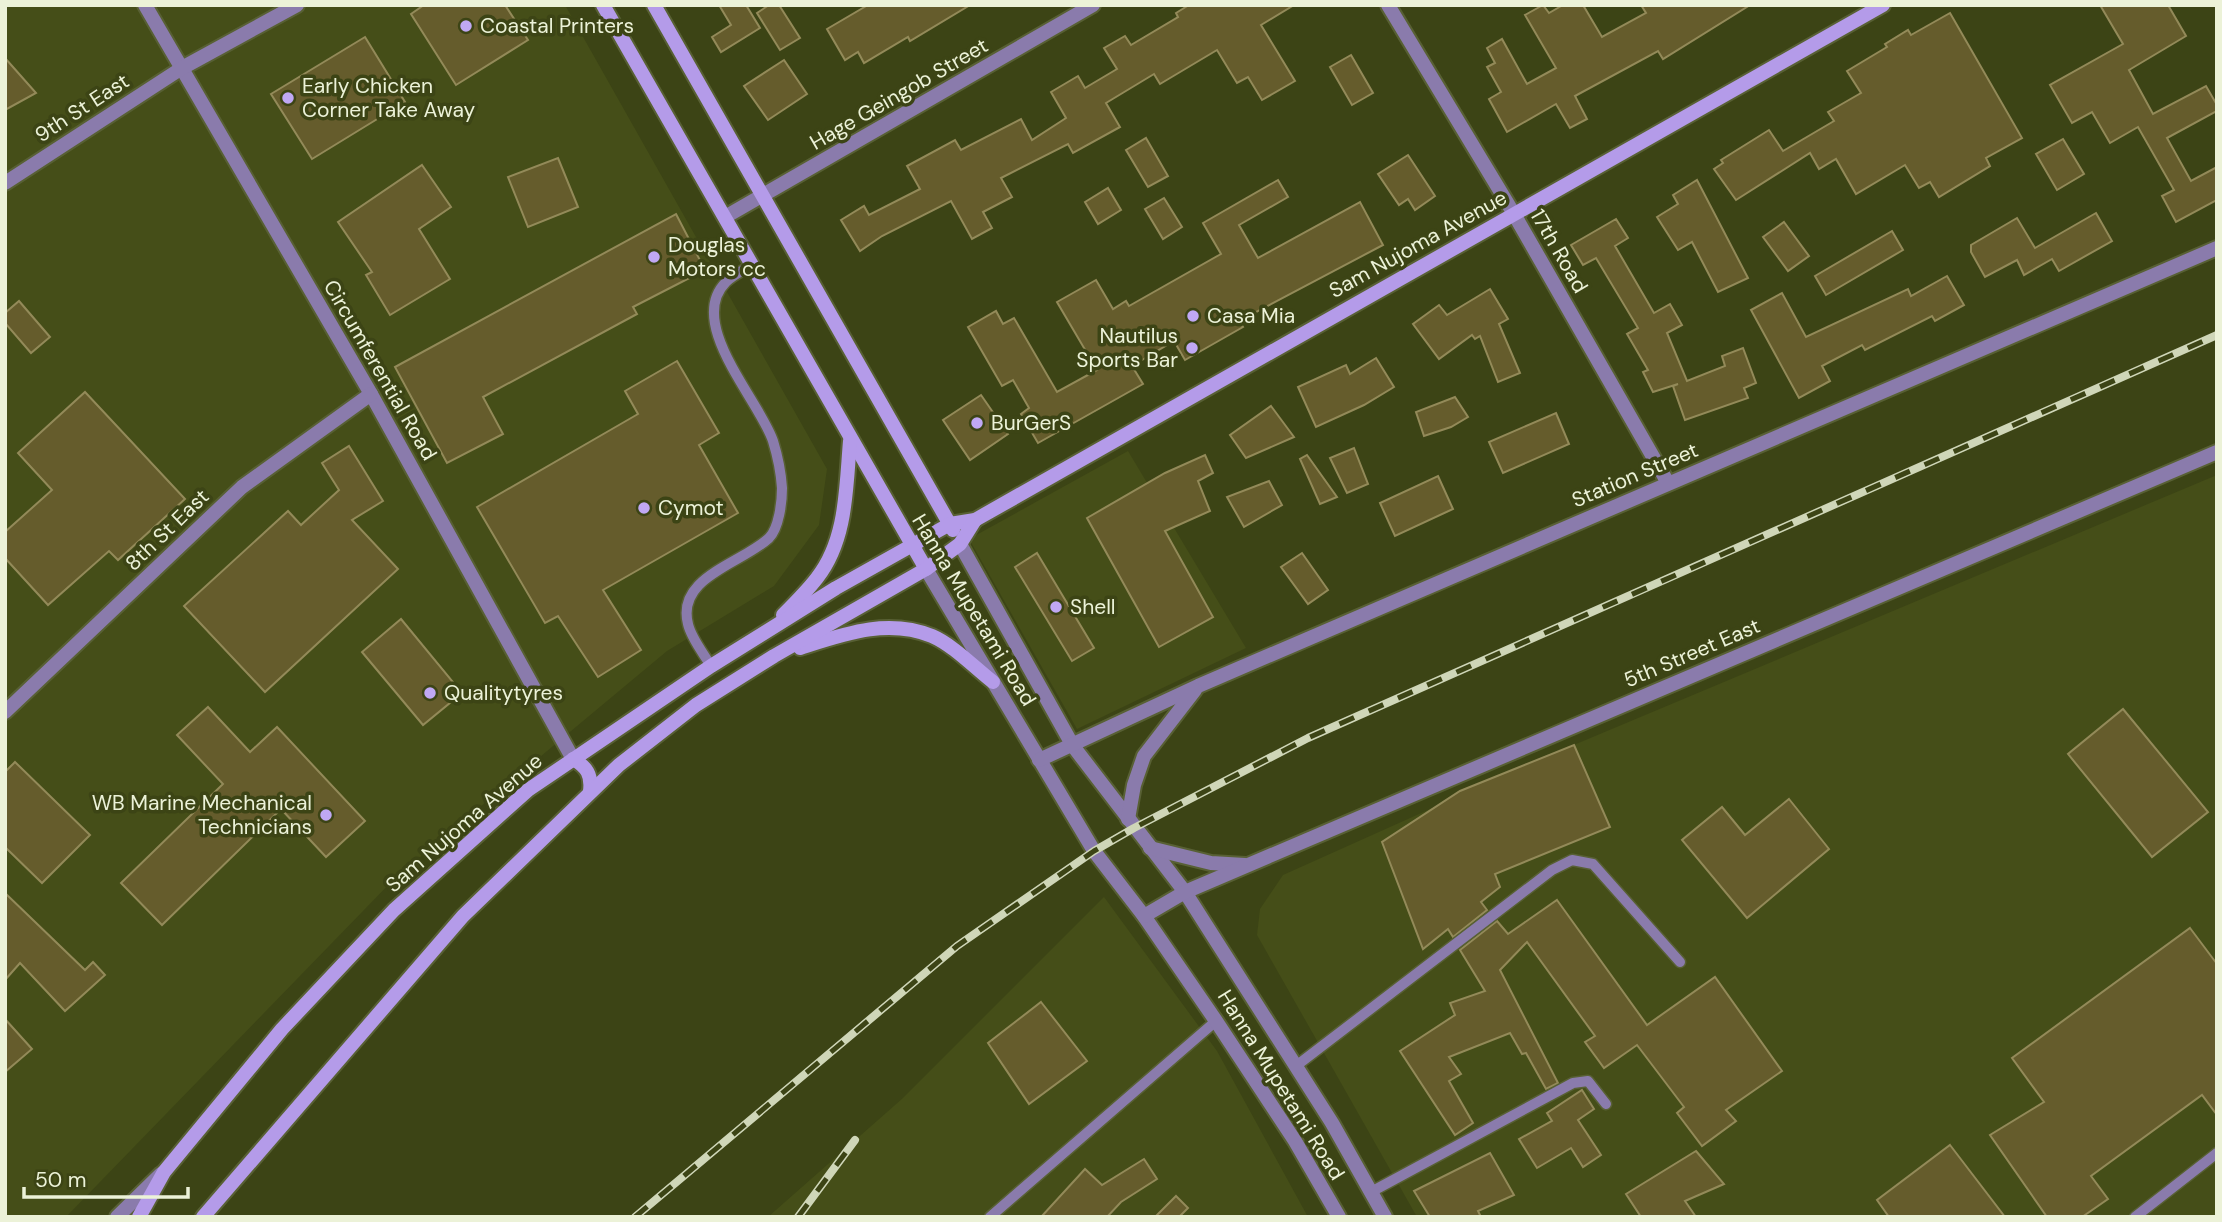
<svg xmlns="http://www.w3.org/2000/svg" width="2222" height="1222" font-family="'DM Sans',sans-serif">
<rect width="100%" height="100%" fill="#3c4415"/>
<g fill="#454e18">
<path d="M5,5H565L827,469L819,525L774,586L667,651L396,877L66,1217H5Z"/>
<path d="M1128,451L1246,648L1077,729L969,539Z"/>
<path d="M2217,475V1217H1417L1257,935L1260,909L1283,875L1557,752Z"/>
<path d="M1104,897L1217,1051L1308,1217H768L903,1098Z"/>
</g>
<g fill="#655c2c" stroke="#938a59" stroke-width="2">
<path d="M424,5H505L528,40L456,85L411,14Z"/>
<path d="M719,5H746L760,28L721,52L712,37L731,25Z"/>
<path d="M769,5H779L800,38L780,50L757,13Z"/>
<path d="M868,5H970L910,41L908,37L864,63L858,52L845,60L827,29Z"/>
<path d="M1189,5H1294L1261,25L1295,81L1262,100L1248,77L1237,83L1217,50L1160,84L1154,74L1106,103L1120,127L1073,153L1068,144L1001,178L1012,197L983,212L992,228L972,239L951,201L882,236L860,251L841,220L864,206L869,215L920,189L907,166L955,140L961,150L1021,119L1032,140L1066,118L1051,92L1078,76L1085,88L1117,69L1104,48L1125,36L1131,45L1178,17L1176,13Z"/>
<path d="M1543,5L1549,13L1563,5H1583L1602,37L1646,13L1641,5H1750L1663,59L1658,51L1575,96L1587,119L1570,128L1556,104L1507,132L1489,99L1501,92L1487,67L1495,63L1487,48L1502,39L1527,84L1556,68L1525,15Z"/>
<path d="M2100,5H2168L2186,36L2129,70L2153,114L2206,86L2217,105V111L2167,138L2191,181L2217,167V200L2176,222L2162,196L2174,190L2138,127L2110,143L2092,112L2072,123L2050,85L2123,44Z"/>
<path d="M1950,13L2022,138L1986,158L1990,166L1939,197L1930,182L1919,188L1905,165L1856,194L1836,159L1819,169L1810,153L1736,200L1714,169L1723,163L1721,160L1769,130L1783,151L1834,121L1828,112L1861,93L1847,71L1887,47L1885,44L1908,30L1911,35Z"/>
<path d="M365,37L405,102L312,159L271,94Z"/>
<path d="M1351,55L1373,93L1352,105L1330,67Z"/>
<path d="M5,58L36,93L5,110Z"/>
<path d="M784,60L807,94L768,120L744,86Z"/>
<path d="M1146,138L1168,176L1148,187L1126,150Z"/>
<path d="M2063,139L2084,174L2057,190L2036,154Z"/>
<path d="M1408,155L1435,196L1415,210L1408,199L1399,205L1378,174Z"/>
<path d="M558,158L578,207L528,227L508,177Z"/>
<path d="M422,165L451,207L419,229L450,279L390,315L366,275L372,272L338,222Z"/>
<path d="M1278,180L1288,197L1239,225L1258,258L1360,202L1383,245L1239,321L1243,327L1185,360L1174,341L1132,366L1143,384L1038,443L1021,414L1029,408L1013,380L1002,386L968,327L996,311L1003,324L1014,318L1057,392L1097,370L1057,302L1096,280L1113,309L1126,301L1129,306L1221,254L1203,223Z"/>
<path d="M1697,180L1748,278L1718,292L1692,242L1678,250L1657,217L1678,204L1673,195Z"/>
<path d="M1108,188L1121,210L1098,224L1085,202Z"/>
<path d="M1164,198L1182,227L1163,239L1145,209Z"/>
<path d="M2096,213L2112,241L2059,271L2052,259L2024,275L2017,260L1985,277L1971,252V245L2017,218L2035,248Z"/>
<path d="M676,214L705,270L633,307L637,314L483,397L503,434L447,463L395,367Z"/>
<path d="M1616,219L1628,238L1615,246L1654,313L1670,304L1682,325L1667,333L1687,381L1725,366L1722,356L1743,348L1756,383L1744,388L1748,398L1685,420L1673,386L1678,384L1653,392L1643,372L1648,370L1627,334L1638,328L1596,258L1583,265L1571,245Z"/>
<path d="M1784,222L1809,256L1788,271L1763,237Z"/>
<path d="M1892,231L1903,250L1826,295L1815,276Z"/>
<path d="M1947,276L1964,305L1935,321L1932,316L1865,350L1862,345L1822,366L1830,381L1799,398L1751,310L1782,293L1806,337L1908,289L1911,296Z"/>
<path d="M1490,289L1508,319L1499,324L1520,373L1498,382L1480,336L1475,339L1472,335L1439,359L1413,324L1439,305L1447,315Z"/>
<path d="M19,301L50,337L31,353L5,323V313Z"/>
<path d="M1376,358L1394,387L1364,405L1316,427L1298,387L1346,365L1350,374Z"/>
<path d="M677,361L719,433L699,445L738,513L603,590L641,650L598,677L558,616L545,623L477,507L638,414L625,391Z"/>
<path d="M85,392L185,499L118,560L109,551L48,605L5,558V532L52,490L18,453Z"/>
<path d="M981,395L1008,434L970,460L943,420Z"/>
<path d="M1455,397L1468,417L1451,427L1424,436L1416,412Z"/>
<path d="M1271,406L1294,437L1246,458L1230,435Z"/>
<path d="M1556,413L1569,444L1503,473L1489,442Z"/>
<path d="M349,446L383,501L352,520L398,569L265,692L184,606L288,511L301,525L339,490L322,463Z"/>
<path d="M1354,448L1368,484L1347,493L1330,458Z"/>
<path d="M1205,455L1213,473L1198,481L1210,511L1165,531L1213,617L1159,647L1087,518L1165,473Z"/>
<path d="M1307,455L1337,497L1320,504L1300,459Z"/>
<path d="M1438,476L1453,509L1395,536L1380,503Z"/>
<path d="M1269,481L1282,505L1244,527L1227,497Z"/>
<path d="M1037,553L1094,648L1072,661L1015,567Z"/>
<path d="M1302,553L1328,590L1308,604L1281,567Z"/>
<path d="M401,619L462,693L423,725L362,652Z"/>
<path d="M208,707L250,752L277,727L365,821L326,857L281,809L162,925L121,883L223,784L177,735Z"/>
<path d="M2123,709L2208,812L2152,857L2068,754Z"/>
<path d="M1574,745L1610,827L1495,874L1500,887L1481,902L1487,910L1453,937L1448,929L1423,949L1382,842L1460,791Z"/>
<path d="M15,762L90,835L42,883L5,847V772Z"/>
<path d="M1789,799L1829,849L1747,918L1682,840L1722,807L1745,835Z"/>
<path d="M5,893L85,970L93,962L105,975L65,1011L20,963L5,980Z"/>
<path d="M1557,900L1647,1025L1715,977L1782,1071L1726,1110L1736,1121L1702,1146L1677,1113L1684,1107L1637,1045L1604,1068L1585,1042L1595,1036L1527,942L1500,970L1558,1083L1546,1089L1526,1053L1522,1054L1510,1033L1449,1057L1461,1074L1449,1081L1473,1123L1455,1135L1400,1051L1455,1015L1450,1003L1485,991L1460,950L1497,921L1508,934Z"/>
<path d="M2190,928L2217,964V1115L2202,1095L2091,1176L2108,1199L2082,1217H2047L1990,1135L2044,1102L2012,1058Z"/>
<path d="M1041,1002L1087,1061L1029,1104L988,1043Z"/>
<path d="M5,1019L32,1049L5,1072Z"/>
<path d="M1582,1090L1594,1109L1578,1120L1601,1155L1583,1167L1571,1148L1537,1168L1519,1139L1552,1121L1547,1113Z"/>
<path d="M1950,1145L2005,1217H1889L1877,1200Z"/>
<path d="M1696,1151L1724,1184L1685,1201L1696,1217H1641L1626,1194Z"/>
<path d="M1490,1153L1514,1195L1478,1211L1481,1217H1430L1414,1191Z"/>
<path d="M1144,1159L1157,1179L1121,1202L1107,1217H1041L1085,1169L1102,1185Z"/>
<path d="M1176,1196L1188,1208L1179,1217H1155Z"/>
</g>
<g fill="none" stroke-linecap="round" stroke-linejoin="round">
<defs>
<g id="service">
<path d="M711,666C704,654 691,638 688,624C676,577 741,564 769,538C779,528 782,502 782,488C781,473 777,454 773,441C760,401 685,323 726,282C733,275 744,270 753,264"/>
<path d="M1296,1066L1552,870L1572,860L1593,864L1680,962"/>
<path d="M1371,1192L1573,1083L1588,1081L1606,1104"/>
<path d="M990,1217L1216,1021"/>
<path d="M2135,1217L2217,1153"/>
</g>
<g id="minor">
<path d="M145,5L371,394L573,759"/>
<path d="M1388,5L1514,214L1668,483"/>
<path d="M5,183L182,68L297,5"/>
<path d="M725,217L1093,5"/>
<path d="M960,544L1073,746L1185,892L1332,1123L1385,1217"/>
<path d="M926,569L1094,851L1144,916L1216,1021L1295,1141L1339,1217"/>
<path d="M5,712L242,487L371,394"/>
<path d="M1039,760L1198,686L2217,248"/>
<path d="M1128,819L1134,785L1144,756L1195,690"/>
<path d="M1150,848L1211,863L1245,865"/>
<path d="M1144,916L1185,892L2217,452"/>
<path d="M117,1217L161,1174"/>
</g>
<g id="secondary">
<path d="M603,5L926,569"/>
<path d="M654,5L953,530"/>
<path d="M783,615C795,603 807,591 817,578C847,540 846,487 850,441"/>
<path d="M800,648C844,634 887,618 932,636C953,645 975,668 993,682"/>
<path d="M573,759C587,767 592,775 590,791"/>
<path d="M139,1217L164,1172L282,1029L394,910L528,790L711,666L836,588L950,524L975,520L1883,5"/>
<path d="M203,1217L463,916L619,765L696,705L774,656L926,569L960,544L975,520"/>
</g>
</defs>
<use href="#service" stroke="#586034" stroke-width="13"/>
<use href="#minor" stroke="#586034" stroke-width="18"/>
<use href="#secondary" stroke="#586034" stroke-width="18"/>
<use href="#service" stroke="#8a7bac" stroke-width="10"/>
<use href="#minor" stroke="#8a7bac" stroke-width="14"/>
<use href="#secondary" stroke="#b49be9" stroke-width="14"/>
<defs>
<g id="rail">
<path d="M635,1217L957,946L1094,851L1134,828L1308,738L2217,335"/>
<path d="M798,1217L855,1140"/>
</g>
</defs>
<use href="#rail" stroke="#cfd6b8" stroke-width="8"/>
<use href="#rail" stroke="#3c4415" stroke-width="5" stroke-dasharray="16" stroke-linecap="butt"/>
</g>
<g fill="#c0a8f4" stroke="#3c4415" stroke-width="2.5">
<circle cx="466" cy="26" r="7"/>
<circle cx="288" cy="98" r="7"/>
<circle cx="654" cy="257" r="7"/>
<circle cx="1193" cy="316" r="7"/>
<circle cx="1192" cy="348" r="7"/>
<circle cx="977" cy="423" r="7"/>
<circle cx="644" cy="508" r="7"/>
<circle cx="1056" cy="607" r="7"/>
<circle cx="430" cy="693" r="7"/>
<circle cx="326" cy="815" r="7"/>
</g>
<g text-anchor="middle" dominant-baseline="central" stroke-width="7" stroke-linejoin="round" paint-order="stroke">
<g font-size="21" fill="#ecf2d8" stroke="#3c4415" text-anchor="start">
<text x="480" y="26">Coastal Printers</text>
<text x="302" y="86">Early Chicken<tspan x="302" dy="24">Corner Take Away</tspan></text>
<text x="668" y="245">Douglas<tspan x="668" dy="24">Motors cc</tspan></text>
<text x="1207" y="316">Casa Mia</text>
<text x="1178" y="336" text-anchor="end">Nautilus<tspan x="1178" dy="24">Sports Bar</tspan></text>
<text x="991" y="423">BurGerS</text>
<text x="658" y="508">Cymot</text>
<text x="1070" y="607">Shell</text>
<text x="444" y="693">Qualitytyres</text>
<text x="312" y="803" text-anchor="end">WB Marine Mechanical<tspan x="312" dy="24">Technicians</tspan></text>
</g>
<g font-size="21" fill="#ecf2d8" stroke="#3c4415">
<text transform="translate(899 94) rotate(-30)">Hage Geingob Street</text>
<text transform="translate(82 108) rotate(-33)">9th St East</text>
<text transform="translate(1418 244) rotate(-29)">Sam Nujoma Avenue</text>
<text transform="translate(1559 251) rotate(60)">17th Road</text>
<text transform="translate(380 370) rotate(60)">Circumferential Road</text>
<text transform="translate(1635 475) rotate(-23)">Station Street</text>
<text transform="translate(167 530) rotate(-44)">8th St East</text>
<text transform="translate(974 610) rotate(59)">Hanna Mupetami Road</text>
<text transform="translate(1692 653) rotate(-23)">5th Street East</text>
<text transform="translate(464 823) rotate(-41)">Sam Nujoma Avenue</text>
<text transform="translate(1281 1085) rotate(58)">Hanna Mupetami Road</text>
</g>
</g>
<rect width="2222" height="1222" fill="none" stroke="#ecf2d8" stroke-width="14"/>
<path d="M24 1187v10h164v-10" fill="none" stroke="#ecf2d8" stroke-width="3.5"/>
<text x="35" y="1187" font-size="21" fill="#ecf2d8" stroke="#3c4415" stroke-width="5" paint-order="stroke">50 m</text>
</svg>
